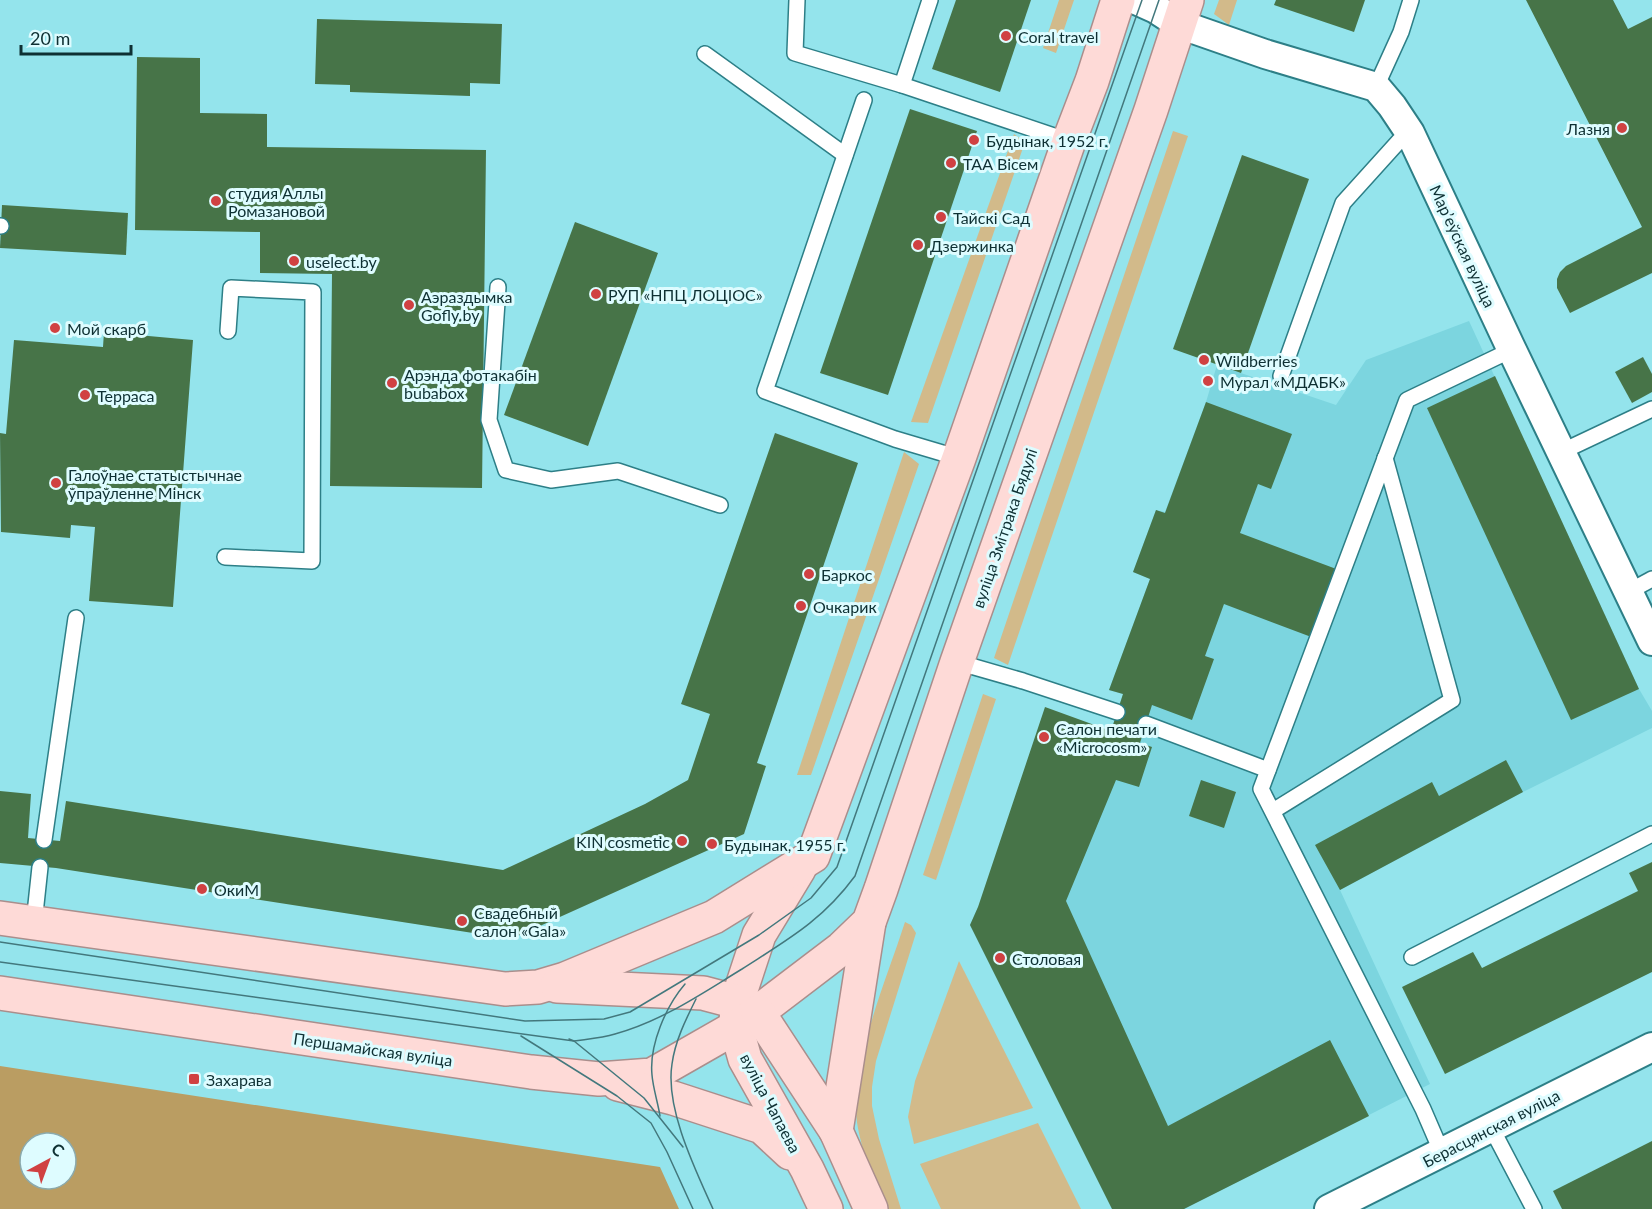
<svg xmlns="http://www.w3.org/2000/svg" width="1652" height="1209" font-family="Lato,sans-serif">
<rect width="100%" height="100%" fill="#94e4ec"/>
<path fill="#7cd5df" d="M1469,321L1639,689L1652,711V728L1523,792L1340,890L1430,1084L1184,1209H1112L970,925L978,907L1111,731L1123,694L1109,690L1150,579L1133,572L1156,510L1165,512L1206,402L1217,365L1336,405L1366,360Z"/>
<g fill="#d2ba8a">
<path d="M1059,0H1074L1056,53L1043,48Z"/>
<path d="M1219,0H1237L1229,25L1214,14Z"/>
<path d="M1173,131L1188,136L1008,665L994,658Z"/>
<path d="M1014,134L1025,142L928,423L911,422Z"/>
<path d="M904,452L919,464L811,775H797Z"/>
<path d="M983,694L996,699L936,880L923,875Z"/>
<path d="M905,922L911,925L916,933L876,1061L872,1087V1106L879,1139L901,1209H886C874,1186 855,1133 856,1108C857,1046 886,981 905,922Z"/>
<path d="M959,961L1033,1108L914,1144L908,1117L915,1081Z"/>
<path d="M1038,1123L1081,1209H941L920,1164Z"/>
</g>
<path fill="#ba9d62" fill-rule="evenodd" d="M0,1066L660,1167L679,1209H0ZM30,1143H66V1179H30Z"/>
<g fill="#477448">
<path d="M956,0H1031L1000,92L932,69Z"/>
<path d="M1276,0H1365L1354,32L1274,5Z"/>
<path d="M1526,0H1613L1628,29L1652,17V273L1570,313L1557,288V279L1560,272L1566,266L1642,227Z"/>
<path d="M317,19L502,24L500,84L470,83V96L350,92V85L315,84Z"/>
<path d="M137,57L200,58V113L267,114V147L486,150L482,488L330,486L332,274L260,273V232L135,230Z"/>
<path d="M910,109L977,131L888,395L820,373Z"/>
<path d="M1242,155L1309,179L1241,373L1173,349Z"/>
<path d="M2,205L128,213L126,255L0,248Z"/>
<path d="M575,222L658,253L588,446L504,415Z"/>
<path d="M104,332L193,340L173,607L89,601L95,527L71,525L70,538L1,532L0,433L6,434L14,340L103,347Z"/>
<path d="M1643,357L1652,374V392L1632,403L1615,372Z"/>
<path d="M1495,376L1639,689L1571,720L1427,408Z"/>
<path d="M1206,402L1292,434L1271,489L1258,484L1240,533L1339,570L1314,638L1224,604L1205,656L1214,659L1192,720L1152,705L1140,743L1152,747L1139,787L1116,780L1066,901L1168,1126L1330,1040L1369,1116L1184,1209H1112L970,925L978,907L1045,707L1111,731L1123,694L1109,690L1150,579L1133,572L1156,510L1165,513Z"/>
<path d="M775,433L858,463L757,763L766,766L744,834L511,939L56,868L0,863V791L31,794L28,838L60,841L66,801L503,870L645,804L688,780L710,714L681,704Z"/>
<path d="M1506,760L1523,792L1340,890L1315,845L1432,782L1439,796Z"/>
<path d="M1201,780L1236,792L1224,828L1189,816Z"/>
<path d="M1652,862V972L1445,1074L1402,987L1473,952L1482,968L1638,891L1629,873Z"/>
<path d="M1652,1141V1209H1562L1553,1191Z"/>
</g>
<g fill="none" stroke-linecap="round" stroke-linejoin="round">
<defs>
<g id="lane">
<path d="M797,0L795,53L902,85L1069,141"/>
<path d="M705,54L845,155"/>
<path d="M902,85L930,0"/>
<path d="M1376,87L1401,32L1411,0"/>
<path d="M864,100L765,391L895,439L959,458"/>
<path d="M0,226H1"/>
<path d="M498,287L489,420L506,470L551,480L618,471L720,505"/>
<path d="M1281,376L1343,203L1399,141L1410,133"/>
<path d="M1561,452L1652,409"/>
<path d="M225,557L312,561L313,292L231,288L228,331"/>
<path d="M1628,592L1652,579"/>
<path d="M957,662L1023,681L1117,712"/>
<path d="M1146,724L1268,770"/>
<path d="M1273,811L1452,700L1385,458"/>
<path d="M44,840L76,618"/>
<path d="M34,923L40,867"/>
<path d="M1412,957L1652,834"/>
<path d="M1492,1129L1534,1209"/>
<path d="M1442,1153L1423,1109L1261,789L1407,400L1501,355L1510,346"/>
</g>
<g id="street">
<path d="M1136,0L1156,9L1179,24L1265,54L1376,87L1392,106L1410,133L1510,346L1652,641"/>
<path d="M1329,1209L1652,1047"/>
</g>
<g id="primary">
<path d="M799,869L759,935L737,1002L736,1027L745,1059L807,1169L826,1209"/>
<path d="M0,918L505,989L538,987L565,979L714,917L813,856L959,458L1069,141L1092,81L1118,0"/>
<path d="M557,986L703,993L737,1002L757,1012"/>
<path d="M0,993L531,1072L599,1079L652,1075L736,1027L758,1012L842,948L869,922L881,889L957,662L1151,110L1187,0"/>
<path d="M758,1012L836,1131L871,1209"/>
<path d="M618,1084L673,1098L762,1127L790,1153"/>
<path d="M836,1131L869,922"/>
</g>
</defs>
<use href="#lane" stroke="#2d7f87" stroke-width="18"/>
<use href="#street" stroke="#2d7f87" stroke-width="32"/>
<use href="#primary" stroke="#aa8e8c" stroke-width="36"/>
<use href="#lane" stroke="#fff" stroke-width="15"/>
<use href="#street" stroke="#fff" stroke-width="28"/>
<use href="#primary" stroke="#fedad7" stroke-width="33"/>
<g stroke="#43787d" stroke-width="1.5">
<path d="M0,942L525,1021L604,1019L630,1012L759,935L811,898L837,867L1142,0"/>
<path d="M0,962L574,1041C588,1039 602,1038 615,1034C662,1021 701,994 742,969C787,940 822,921 855,876L1159,0"/>
<path d="M696,999C686,1019 675,1041 672,1064C665,1108 695,1169 713,1209"/>
<path d="M521,1036L617,1096L651,1123L667,1152L693,1209"/>
<path d="M569,1039L574,1041L644,1098L683,1147"/>
<path d="M660,1116C658,1103 653,1088 652,1075C649,1045 666,1006 685,984"/>
</g>
</g>
<g fill="#d04142" stroke="#defcff" stroke-width="2">
<circle cx="1006" cy="36" r="6"/>
<circle cx="1622" cy="128" r="6"/>
<circle cx="974" cy="140" r="6"/>
<circle cx="951" cy="163" r="6"/>
<circle cx="216" cy="201" r="6"/>
<circle cx="941" cy="217" r="6"/>
<circle cx="918" cy="245" r="6"/>
<circle cx="294" cy="261" r="6"/>
<circle cx="596" cy="294" r="6"/>
<circle cx="409" cy="305" r="6"/>
<circle cx="55" cy="328" r="6"/>
<circle cx="1204" cy="360" r="6"/>
<circle cx="1208" cy="381" r="6"/>
<circle cx="392" cy="383" r="6"/>
<circle cx="85" cy="395" r="6"/>
<circle cx="56" cy="483" r="6"/>
<circle cx="809" cy="574" r="6"/>
<circle cx="801" cy="606" r="6"/>
<circle cx="1044" cy="737" r="6"/>
<circle cx="682" cy="841" r="6"/>
<circle cx="712" cy="844" r="6"/>
<circle cx="202" cy="889" r="6"/>
<circle cx="462" cy="921" r="6"/>
<circle cx="1000" cy="958" r="6"/>
<rect x="188" y="1073" width="12" height="12" rx="3"/>
</g>
<g text-anchor="middle" dominant-baseline="central" stroke-width="6" stroke-linejoin="round" paint-order="stroke">
<g font-size="16" fill="#0e3033" stroke="#defcff" text-anchor="start">
<text x="1018" y="36">Coral travel</text>
<text x="1610" y="128" text-anchor="end">Лазня</text>
<text x="986" y="140">Будынак, 1952 г.</text>
<text x="963" y="163">ТАА Вісем</text>
<text x="228" y="192">студия Аллы<tspan x="228" dy="18">Ромазановой</tspan></text>
<text x="953" y="217">Тайскі Сад</text>
<text x="930" y="245">Дзержинка</text>
<text x="306" y="261">uselect.by</text>
<text x="608" y="294">РУП «НПЦ ЛОЦІОС»</text>
<text x="421" y="296">Аэраздымка<tspan x="421" dy="18">Gofly.by</tspan></text>
<text x="67" y="328">Мой скарб</text>
<text x="1216" y="360">Wildberries</text>
<text x="404" y="374">Арэнда фотакабін<tspan x="404" dy="18">bubabox</tspan></text>
<text x="1220" y="381">Мурал «МДАБК»</text>
<text x="97" y="395">Терраса</text>
<text x="68" y="474">Галоўнае статыстычнае<tspan x="68" dy="18">ўпраўленне Мінск</tspan></text>
<text x="821" y="574">Баркос</text>
<text x="813" y="606">Очкарик</text>
<text x="1056" y="728">Салон печати<tspan x="1056" dy="18">«Microcosm»</tspan></text>
<text x="670" y="841" text-anchor="end">KIN cosmetic</text>
<text x="724" y="844">Будынак, 1955 г.</text>
<text x="214" y="889">ОкиМ</text>
<text x="474" y="912">Свадебный<tspan x="474" dy="18">салон «Gala»</tspan></text>
<text x="1012" y="958">Столовая</text>
<text x="206" y="1079">Захарава</text>
</g>
<g font-size="16" fill="#0e3033" stroke="#defcff">
<text transform="translate(1463 246) rotate(65)">Марʼеўская вуліца</text>
<text transform="translate(1004 528) rotate(-71)">вуліца Змітрака Бядулі</text>
<text transform="translate(373 1049) rotate(8)">Першамайская вуліца</text>
<text transform="translate(771 1103) rotate(62)">вуліца Чапаева</text>
<text transform="translate(1491 1128) rotate(-27)">Берасцянская вуліца</text>
</g>
</g>
<g transform="translate(48 1161) rotate(41)"><circle r="28" fill="#defcff" stroke="#8baaad" stroke-width="1.5"/>
<path d="M0-4.5L10 22L0 15L-10 22Z" fill="#d04142"/>
<text y="-9" font-size="16" font-weight="bold" text-anchor="middle" fill="#0e3033">С</text>
</g>
<path d="M21 45v9h110v-9" fill="none" stroke="#0e3033" stroke-width="3"/>
<text x="30" y="45" font-size="18" fill="#0e3033" stroke="#defcff" stroke-width="4.5" paint-order="stroke">20 m</text>
</svg>
